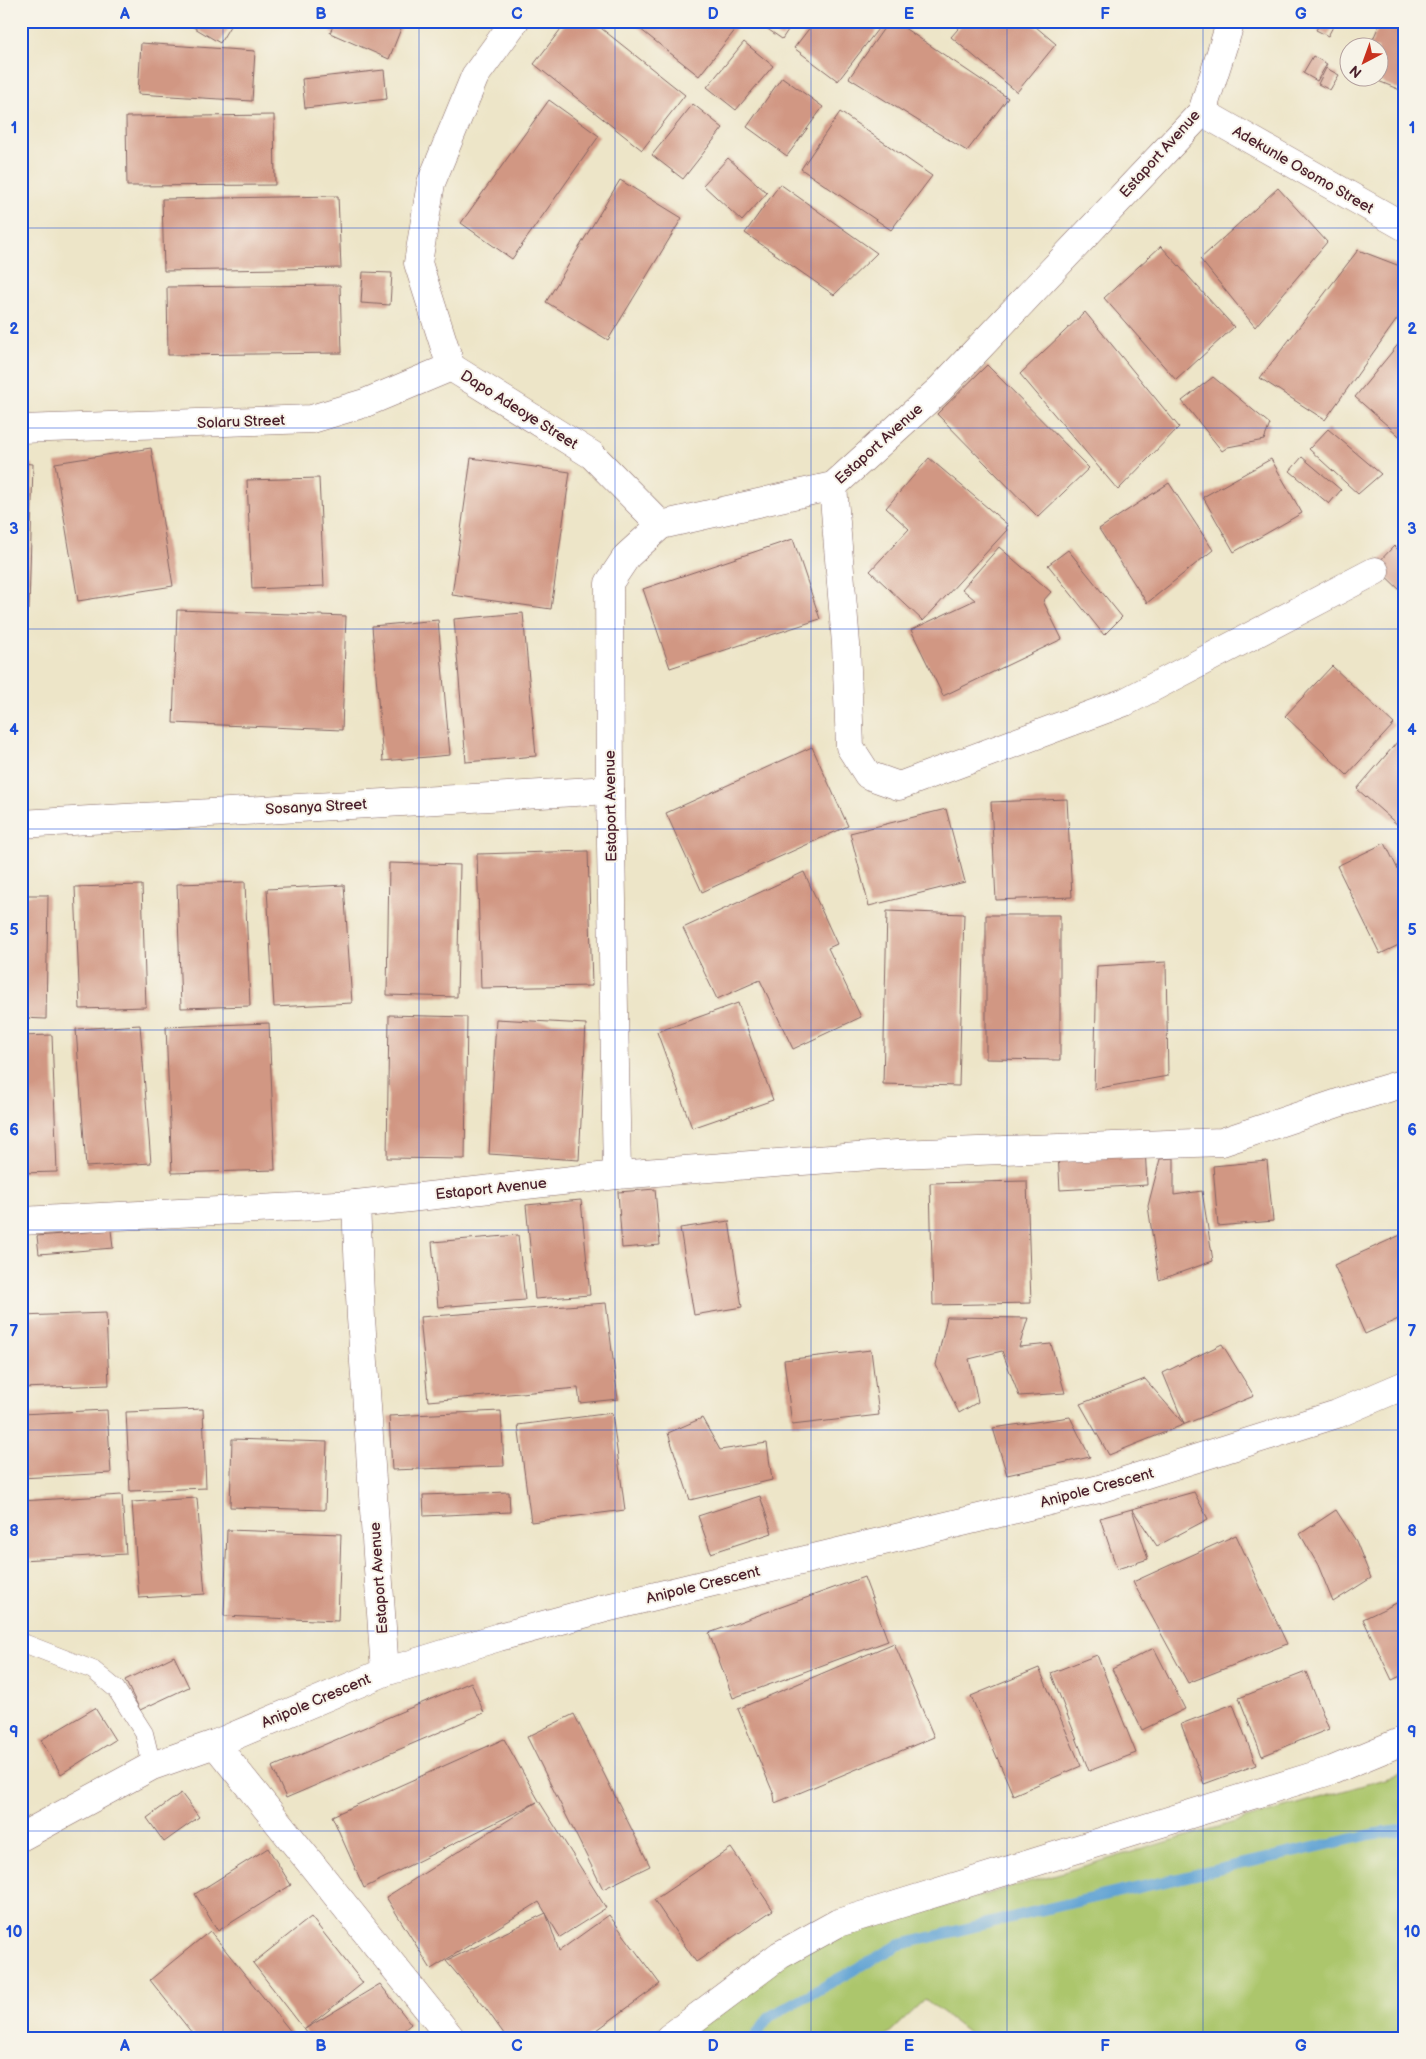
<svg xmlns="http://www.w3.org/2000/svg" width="1426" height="2059" font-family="'Balsamiq Sans',sans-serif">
<rect width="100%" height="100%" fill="#f7f3e8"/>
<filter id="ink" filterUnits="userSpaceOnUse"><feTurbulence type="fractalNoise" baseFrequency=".02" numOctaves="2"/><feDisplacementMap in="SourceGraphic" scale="10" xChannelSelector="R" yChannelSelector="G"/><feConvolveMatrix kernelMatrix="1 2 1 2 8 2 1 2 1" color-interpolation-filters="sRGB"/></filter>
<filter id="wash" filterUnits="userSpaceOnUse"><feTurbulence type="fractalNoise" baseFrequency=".0096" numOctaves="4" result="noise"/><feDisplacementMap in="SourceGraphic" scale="20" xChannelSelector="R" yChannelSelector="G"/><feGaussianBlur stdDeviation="1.12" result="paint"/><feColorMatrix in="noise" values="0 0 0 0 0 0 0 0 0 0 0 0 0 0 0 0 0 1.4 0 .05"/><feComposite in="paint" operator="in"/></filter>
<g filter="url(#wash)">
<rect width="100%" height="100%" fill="#ede5c8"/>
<path fill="#acc66c" stroke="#7b724c" d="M1405,1773V2038H975L925,1999L884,2038H678L808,1946Z"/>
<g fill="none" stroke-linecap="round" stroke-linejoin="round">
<path stroke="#5fa2d3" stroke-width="11" d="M754,2038L769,2017L899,1945L1058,1906L1373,1834L1405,1830"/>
</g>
<g id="blocks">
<g fill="#d19783">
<path d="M183,21H233L220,43Z"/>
<path d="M335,21H404L389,59L330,33Z"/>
<path d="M567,21H592L685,95L642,150L534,64Z"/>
<path d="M630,21H736L740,24L699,76Z"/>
<path d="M756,21H794L782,39Z"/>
<path d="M815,21H884L838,81L794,48Z"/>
<path d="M889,21H894L1008,98L967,151L849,78Z"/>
<path d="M965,21H1029L1056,44L1017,92L951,37Z"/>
<path d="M1321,21H1336L1328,36L1316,30Z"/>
<path d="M1381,21H1405V92L1371,78H1378V48H1369Z"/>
<path d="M744,42L773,66L736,110L707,87Z"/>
<path d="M141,43L255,51L252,101L138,94Z"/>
<path d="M1313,56L1327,64L1317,81L1303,73Z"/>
<path d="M1326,68L1339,75L1330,90L1318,84Z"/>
<path d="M384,70L387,99L305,108L302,79Z"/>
<path d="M782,77L823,107L787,156L747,127Z"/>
<path d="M549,100L599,136L512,259L461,223Z"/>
<path d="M693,104L723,128L683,179L652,155Z"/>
<path d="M840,112L932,176L891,230L801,169Z"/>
<path d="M274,115L275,185L127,186L126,117Z"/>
<path d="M728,158L767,193L742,221L703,185Z"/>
<path d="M620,180L682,218L608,340L546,302Z"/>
<path d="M780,184L877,253L834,295L745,233Z"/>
<path d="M1278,188L1327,242L1255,327L1200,259Z"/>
<path d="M338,196L341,268L164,271L162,199Z"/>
<path d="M1161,246L1234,327L1176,380L1104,298Z"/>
<path d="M1358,250L1405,268V308L1325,420L1260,378Z"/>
<path d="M363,272L392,273L390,305L361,303Z"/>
<path d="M340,285L342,353L168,355L167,287Z"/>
<path d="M1085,312L1179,427L1118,490L1020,374Z"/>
<path d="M1405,336V441L1355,397Z"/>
<path d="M987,365L1089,468L1038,517L937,414Z"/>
<path d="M1213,377L1270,424L1264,440L1228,447L1222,451L1182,401Z"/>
<path d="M1328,429L1381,474L1358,494L1309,449Z"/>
<path d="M151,448L173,586L78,601L55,463Z"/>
<path d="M1302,457L1341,490L1329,504L1290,471Z"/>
<path d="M471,458L570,472L551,609L452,595Z"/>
<path d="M929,458L1008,525L1006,528L1007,530L923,621L870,571L909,529L886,508Z"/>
<path d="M1271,459L1302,513L1234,552L1203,497Z"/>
<path d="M21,463L33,464L29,609H21Z"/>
<path d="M319,478L324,586L252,589L247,480Z"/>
<path d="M1169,483L1213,550L1147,603L1099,529Z"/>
<path d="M793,539L820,619L670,668L643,589Z"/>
<path d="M1394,546L1405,556V595L1375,566Z"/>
<path d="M999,547L1051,592L1043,601L1062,639L943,696L911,630L975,600L962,589Z"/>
<path d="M1068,550L1122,617L1104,635L1048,565Z"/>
<path d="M177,610L346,616L342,730L173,723Z"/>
<path d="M523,613L536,756L466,762L454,619Z"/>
<path d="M438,620L450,755L383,761L372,626Z"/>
<path d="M1332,666L1394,724L1347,775L1285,716Z"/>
<path d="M1398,741L1405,747V823L1399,826L1357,789Z"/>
<path d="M812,747L848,826L702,892L666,813Z"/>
<path d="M1067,799L1072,897L996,900L991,802Z"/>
<path d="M946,809L965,882L869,906L850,833Z"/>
<path d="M1385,843L1405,884V942L1380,954L1337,866Z"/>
<path d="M588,851L592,986L481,988L477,854Z"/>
<path d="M389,863L460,865L457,997L387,995Z"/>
<path d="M804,872L837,944L828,948L861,1017L793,1049L760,980L717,999L683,928Z"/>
<path d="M245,882L250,1006L181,1008L177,884Z"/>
<path d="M142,885L146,1007L80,1009L75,887Z"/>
<path d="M344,885L352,1003L274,1007L267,889Z"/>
<path d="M21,895H48L46,1019L21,1018Z"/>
<path d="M887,911L964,914L959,1086L883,1084Z"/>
<path d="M986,915H1060V1060L986,1059Z"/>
<path d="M1166,962L1168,1076L1094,1089L1097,966Z"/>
<path d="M738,1003L773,1100L692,1128L657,1032Z"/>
<path d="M389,1015L467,1017L465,1159L387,1158Z"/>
<path d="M496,1019L586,1024L579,1160L489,1154Z"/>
<path d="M269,1023L275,1170L172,1173L166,1027Z"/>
<path d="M140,1025L151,1163L86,1167L76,1029Z"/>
<path d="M52,1035L57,1172L21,1173V1036Z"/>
<path d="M1145,1148L1147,1185L1060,1190L1058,1152Z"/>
<path d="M1174,1158V1195L1202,1191L1213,1261L1159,1280L1148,1206L1160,1159Z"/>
<path d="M1267,1161L1273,1221L1218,1226L1213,1166Z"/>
<path d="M1027,1181L1031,1303L933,1305L930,1183Z"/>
<path d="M655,1189L660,1245L622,1248L618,1192Z"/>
<path d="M581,1200L590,1295L535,1299L526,1205Z"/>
<path d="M729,1221L742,1307L694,1315L680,1228Z"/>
<path d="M111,1230L113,1248L39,1254L37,1236Z"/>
<path d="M1405,1233V1316L1365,1334L1334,1265Z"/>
<path d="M518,1235L525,1300L438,1307L432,1242Z"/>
<path d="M606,1303L618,1399L580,1403L578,1388L428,1401L420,1317Z"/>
<path d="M106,1313L109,1385L21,1388V1316Z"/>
<path d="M947,1317L1028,1318L1019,1347L1051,1344L1065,1393L1019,1396L1002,1351L969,1359L978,1402L959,1413L936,1365Z"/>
<path d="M1222,1344L1254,1396L1109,1455L1080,1404L1145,1379L1184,1424L1163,1373Z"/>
<path d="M871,1350L879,1415L792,1425L784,1360Z"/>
<path d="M203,1409L206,1488L130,1491L126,1412Z"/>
<path d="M107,1410L111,1473L21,1478V1414Z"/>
<path d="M501,1411L504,1466L392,1470L389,1416Z"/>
<path d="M612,1413L625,1510L531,1522L518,1425Z"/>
<path d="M1070,1417L1090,1457L1007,1475L993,1428Z"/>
<path d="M702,1418L720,1450L767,1443L772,1480L690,1500L668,1433Z"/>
<path d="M232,1439L327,1442L325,1510L230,1507Z"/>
<path d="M509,1492L510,1512L424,1516L423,1495Z"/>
<path d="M1194,1492L1208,1519L1157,1546L1132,1509L1148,1559L1117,1569L1100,1518L1132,1509Z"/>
<path d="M122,1495L126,1554L21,1560V1501Z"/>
<path d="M760,1496L772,1533L711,1553L698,1516Z"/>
<path d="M197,1498L205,1594L139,1598L132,1502Z"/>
<path d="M1336,1510L1356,1541L1371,1578L1333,1602L1318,1565L1300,1534Z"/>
<path d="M227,1530L341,1534L338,1621L224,1616Z"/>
<path d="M1236,1535L1287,1644L1188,1683L1133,1582Z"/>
<path d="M864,1577L888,1641L733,1698L709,1633Z"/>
<path d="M1405,1599V1674L1392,1680L1363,1619Z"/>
<path d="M894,1643L934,1737L775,1803L774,1795L738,1709Z"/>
<path d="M1154,1648L1185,1709L1142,1730L1112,1669Z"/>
<path d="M1097,1655L1136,1753L1089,1771L1051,1673Z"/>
<path d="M174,1656L189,1687L140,1710L125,1680Z"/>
<path d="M1039,1668L1081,1766L1013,1795L971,1696Z"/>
<path d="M1306,1672L1329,1729L1262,1756L1239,1698Z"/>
<path d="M471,1682L484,1713L286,1798L272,1767Z"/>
<path d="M1233,1704L1256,1765L1204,1784L1181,1724Z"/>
<path d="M95,1708L115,1740L61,1774L41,1740Z"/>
<path d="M574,1714L650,1866L603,1889L527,1737Z"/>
<path d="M504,1739L539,1801L606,1908L560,1937L539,1902L431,1969L386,1897L537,1802L364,1888L332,1816Z"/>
<path d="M181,1793L199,1817L164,1842L147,1818Z"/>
<path d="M268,1848L291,1885L218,1931L195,1894Z"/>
<path d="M731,1848L773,1910L696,1962L654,1900Z"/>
<path d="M546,1913L559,1951L609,1915L660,1984L586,2038H507L484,2006L446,1961Z"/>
<path d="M311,1917L363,1983L305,2029L380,1984L411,2024L395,2038H311L253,1963Z"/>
<path d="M210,1931L296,2038H196L150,1980Z"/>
</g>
</g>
</g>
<g filter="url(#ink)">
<use href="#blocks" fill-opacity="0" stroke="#836462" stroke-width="1"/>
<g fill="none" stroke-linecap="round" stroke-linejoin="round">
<defs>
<path id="service" d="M26,1644L93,1670L116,1689L144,1733L152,1766"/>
<g id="minor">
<path d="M515,21L475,76L431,183L418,263L451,367L592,455L661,525"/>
<path d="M1202,112L1405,227"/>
<path d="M21,429L312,419L365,403L451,367"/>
<path d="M833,486L846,644L850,747L868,775L899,786L1125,702L1375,571"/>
<path d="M21,824L610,790"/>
<path d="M617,1175L897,1154L1222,1142L1341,1102L1405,1083"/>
<path d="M21,1221L356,1204"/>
<path d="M385,1672L361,1318L356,1204L617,1175L610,790L609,583L627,556L661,525L833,486L940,389L1202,112L1231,21"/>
<path d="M215,1744L451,2038"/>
<path d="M21,1837L152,1766L215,1744L385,1672L499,1637L602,1609L1099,1489L1337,1414L1405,1385"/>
<path d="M669,2038L780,1955L838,1923L1333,1770L1405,1740"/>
</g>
</defs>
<use href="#service" stroke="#836462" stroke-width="19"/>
<use href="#minor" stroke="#836462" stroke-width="29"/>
<use href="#service" stroke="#fff" stroke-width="18"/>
<use href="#minor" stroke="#fff" stroke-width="28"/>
</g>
</g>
<path fill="none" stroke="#1d4ed8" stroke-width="1" stroke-opacity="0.55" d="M223,21V2038M419,21V2038M615,21V2038M811,21V2038M1007,21V2038M1203,21V2038M21,228H1405M21,428H1405M21,629H1405M21,829H1405M21,1030H1405M21,1230H1405M21,1430H1405M21,1631H1405M21,1831H1405"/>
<g text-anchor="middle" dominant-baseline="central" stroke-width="4" stroke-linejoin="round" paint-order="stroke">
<g font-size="15" fill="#4a1f2b" stroke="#f7f3e8">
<text transform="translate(1160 154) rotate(-48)">Estaport Avenue</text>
<text transform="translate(1303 170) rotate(30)">Adekunle Osomo Street</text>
<text transform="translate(519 410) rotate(32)">Dapo Adeoye Street</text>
<text transform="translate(241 422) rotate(-2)">Solaru Street</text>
<text transform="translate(879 444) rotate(-42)">Estaport Avenue</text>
<text transform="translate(611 806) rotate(-91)">Estaport Avenue</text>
<text transform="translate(316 807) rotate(-3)">Sosanya Street</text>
<text transform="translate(491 1189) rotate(-6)">Estaport Avenue</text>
<text transform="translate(1097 1488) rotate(-15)">Anipole Crescent</text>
<text transform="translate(379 1578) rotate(-94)">Estaport Avenue</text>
<text transform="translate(703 1585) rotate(-14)">Anipole Crescent</text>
<text transform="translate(316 1701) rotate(-23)">Anipole Crescent</text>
</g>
</g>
<rect width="1426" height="2059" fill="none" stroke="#f7f3e8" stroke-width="55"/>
<g transform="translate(1364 62) rotate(221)"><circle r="24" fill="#f7f3e8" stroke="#b29e9c"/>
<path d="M0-4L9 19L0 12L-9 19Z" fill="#c8321e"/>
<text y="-8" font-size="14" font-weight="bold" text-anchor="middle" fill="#4a1f2b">N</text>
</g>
<rect x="28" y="28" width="1370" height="2004" fill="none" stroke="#1d4ed8" stroke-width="2"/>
<g font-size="16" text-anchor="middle" font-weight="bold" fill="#1d4ed8">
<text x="125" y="19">A</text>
<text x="321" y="19">B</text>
<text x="517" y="19">C</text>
<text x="713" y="19">D</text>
<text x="909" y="19">E</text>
<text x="1105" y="19">F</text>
<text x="1301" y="19">G</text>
<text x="14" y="133">1</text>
<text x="1412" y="133">1</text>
<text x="14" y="334">2</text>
<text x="1412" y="334">2</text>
<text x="14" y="534">3</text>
<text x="1412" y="534">3</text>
<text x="14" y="735">4</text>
<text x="1412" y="735">4</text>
<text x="14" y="935">5</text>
<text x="1412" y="935">5</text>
<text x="14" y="1135">6</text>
<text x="1412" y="1135">6</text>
<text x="14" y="1336">7</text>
<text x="1412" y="1336">7</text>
<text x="14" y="1536">8</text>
<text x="1412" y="1536">8</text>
<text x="14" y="1737">9</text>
<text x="1412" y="1737">9</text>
<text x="14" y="1937">10</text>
<text x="1412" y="1937">10</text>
<text x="125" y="2051">A</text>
<text x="321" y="2051">B</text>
<text x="517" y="2051">C</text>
<text x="713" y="2051">D</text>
<text x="909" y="2051">E</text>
<text x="1105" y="2051">F</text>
<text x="1301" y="2051">G</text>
</g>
</svg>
